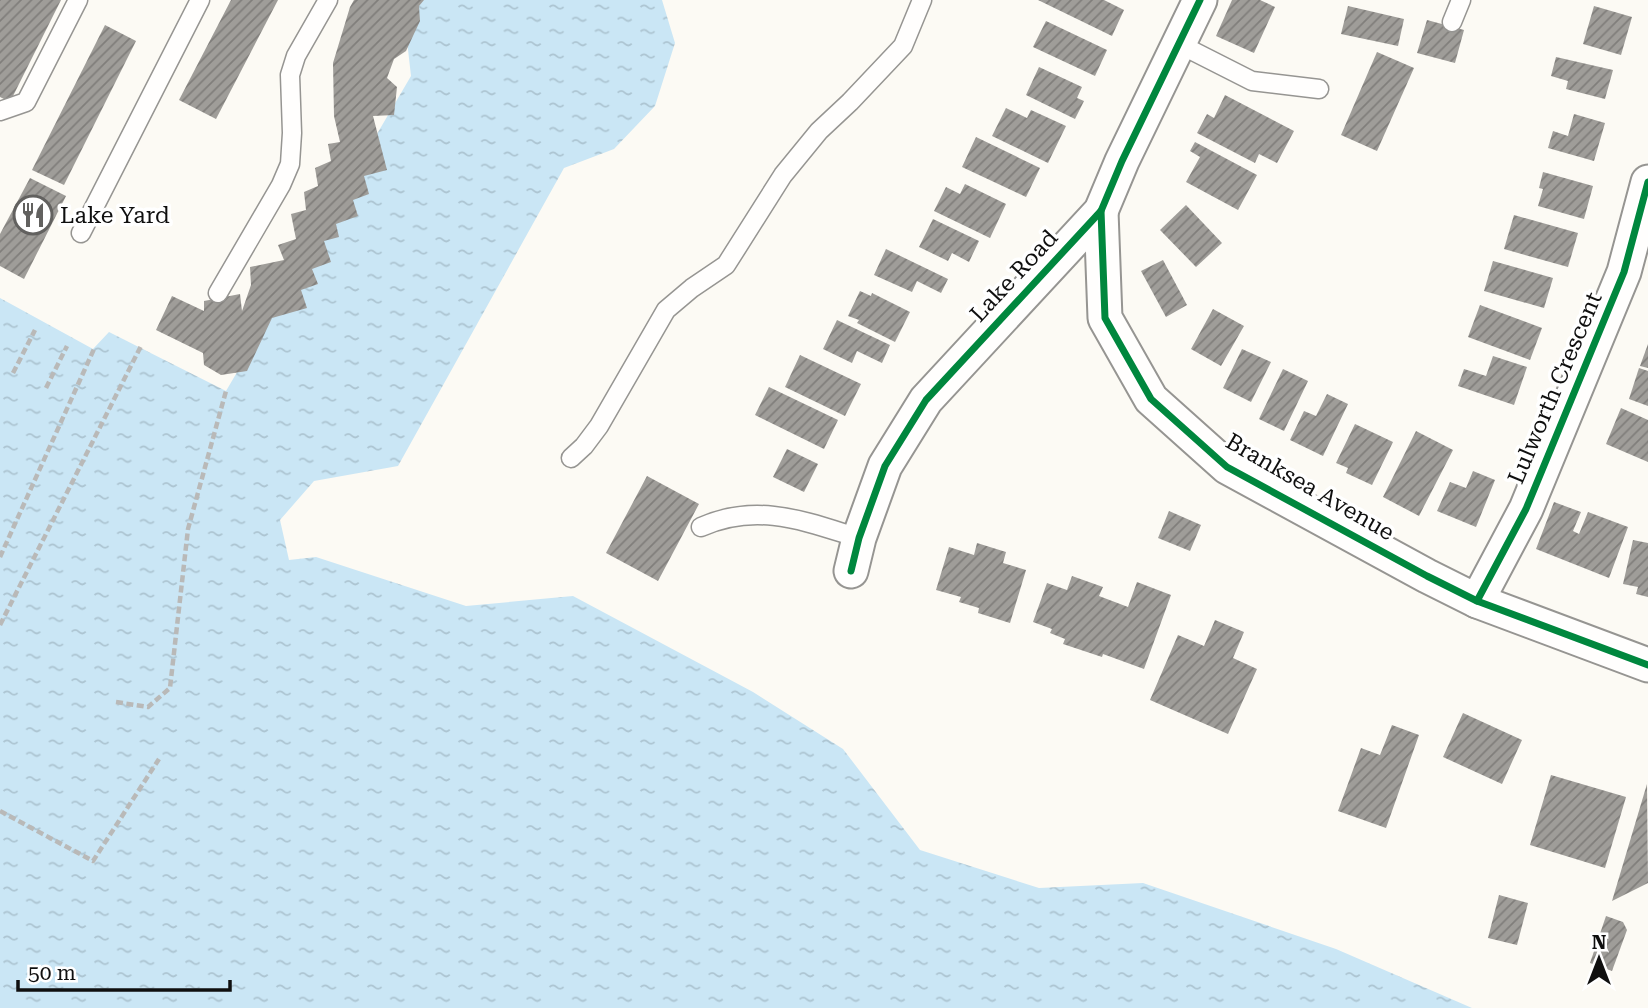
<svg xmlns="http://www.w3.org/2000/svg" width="1648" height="1008" font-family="'Roboto Serif',serif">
<defs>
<pattern id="water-ripples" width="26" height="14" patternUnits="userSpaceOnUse" patternTransform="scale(1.75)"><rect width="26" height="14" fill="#cae6f5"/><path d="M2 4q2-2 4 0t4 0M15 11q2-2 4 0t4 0" fill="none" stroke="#acc4d1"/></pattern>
<pattern id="building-hatch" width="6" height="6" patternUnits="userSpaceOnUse" patternTransform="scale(1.75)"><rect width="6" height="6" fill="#9f9d99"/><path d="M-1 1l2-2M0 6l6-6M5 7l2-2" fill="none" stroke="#807e7b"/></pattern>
</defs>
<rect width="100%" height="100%" fill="#fcfaf4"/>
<path fill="url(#water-ripples)" d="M415,0H662L675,43L655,106L614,149L564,168L398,466L314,481L280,520L289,560L316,557L466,606L573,596L753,692L843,749L920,850L1039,888L1143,883L1336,949L1472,1008H0V298L93,349L109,332L226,391L411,76L405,23Z"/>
<g fill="url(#building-hatch)">
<path d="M0,0H61L10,102L0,97Z"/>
<path d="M231,0H278L216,119L179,100Z"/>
<path d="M354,0H424L419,6L420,21L406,51L394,59L387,78L397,87L394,115L373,116L387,170L364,176L369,194L353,200L358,216L336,224L339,237L324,241L331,262L312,269L318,284L301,290L307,308L272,318L247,371L221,375L204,365L203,353L156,330L172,296L204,311V301L240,294L242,311L251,285L250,267L284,260L278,245L296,239L291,214L306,210L304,192L318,186L315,168L331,161L328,144L340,142L334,116L333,63L350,7Z"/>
<path d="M1038,0H1104L1124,10L1112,36Z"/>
<path d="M1232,0H1260L1275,7L1254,53L1216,36Z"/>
<path d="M1348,6L1404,19L1398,46L1341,34Z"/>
<path d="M1594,6L1632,17L1621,55L1583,44Z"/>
<path d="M1427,20L1464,30L1455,63L1417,53Z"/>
<path d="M1046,21L1107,50L1095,76L1033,47Z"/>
<path d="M105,25L136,41L64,185L32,170Z"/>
<path d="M1377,52L1414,68L1377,151L1341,135Z"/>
<path d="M1556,57L1613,70L1605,99L1566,89L1568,81L1551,76Z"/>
<path d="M1039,67L1082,87L1077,98L1084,101L1075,119L1026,95Z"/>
<path d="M1225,95L1294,131L1277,163L1259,154L1255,163L1197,133L1207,114L1214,118Z"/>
<path d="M1006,108L1027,118L1031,110L1066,126L1048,163L992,136Z"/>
<path d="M1574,114L1605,123L1594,161L1548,148L1553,131L1568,136Z"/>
<path d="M976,137L1040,168L1026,197L962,167Z"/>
<path d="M1195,142L1257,175L1238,210L1186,182L1200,157L1190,151Z"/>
<path d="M1543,172L1593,186L1584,219L1538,206L1543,189L1539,188Z"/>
<path d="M30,178L66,196L24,279L0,266V234Z"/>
<path d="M965,184L1006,204L990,238L934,211L946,187L960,194Z"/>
<path d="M1186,205L1222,243L1196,267L1160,230Z"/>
<path d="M1514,215L1578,233L1568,267L1504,249Z"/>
<path d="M933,219L979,241L969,262L952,253L948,261L919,247Z"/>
<path d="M886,249L948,279L941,293L917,281L912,292L874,275Z"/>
<path d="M1163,260L1187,305L1166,317L1141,271Z"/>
<path d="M1493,261L1553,278L1544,308L1484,291Z"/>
<path d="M860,291L871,296L872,293L910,312L895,342L857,323L859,320L848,316Z"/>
<path d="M1480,305L1542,328L1530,360L1468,337Z"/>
<path d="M1213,309L1244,326L1221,366L1191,349Z"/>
<path d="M837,320L890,345L882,363L857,351L852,363L823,349Z"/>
<path d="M1648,344V368L1640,366Z"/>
<path d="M1242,349L1271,362L1251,402L1223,388Z"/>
<path d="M800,355L861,384L845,416L785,387Z"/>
<path d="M1493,356L1527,367L1514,405L1458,386L1464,369L1486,376Z"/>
<path d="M1639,368L1648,371V406L1629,399Z"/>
<path d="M1283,369L1308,381L1284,431L1259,419Z"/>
<path d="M769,387L838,420L824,449L755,415Z"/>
<path d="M1327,394L1348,404L1323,456L1290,440L1304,411L1316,416Z"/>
<path d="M1621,408L1648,420V462L1606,444Z"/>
<path d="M1355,424L1393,442L1372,485L1346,473L1348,468L1336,463Z"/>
<path d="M1416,431L1453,450L1419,516L1383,497Z"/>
<path d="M787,449L818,464L804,492L773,477Z"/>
<path d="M1473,471L1495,480L1476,527L1437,511L1450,482L1466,488Z"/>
<path d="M647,476L699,504L658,581L606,553Z"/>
<path d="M1554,502L1581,512L1573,531L1579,534L1588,512L1628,527L1609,578L1536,549Z"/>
<path d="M1169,511L1201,525L1190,551L1158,538Z"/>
<path d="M1633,540L1648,543V597L1636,594L1638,587L1623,584Z"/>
<path d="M977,543L1006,552L1003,563L1026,570L1010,623L978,613L979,608L959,602L961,597L936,590L949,547L974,555Z"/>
<path d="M1072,576L1103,587L1099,596L1128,607L1137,582L1171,595L1144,669L1103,654L1102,657L1063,644L1065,639L1050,633L1052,629L1033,622L1047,583L1067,590Z"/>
<path d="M1215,620L1244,632L1233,658L1257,669L1228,734L1150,700L1178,635L1204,646Z"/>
<path d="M1463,713L1522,740L1502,784L1443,757Z"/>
<path d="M1392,725L1419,735L1386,828L1338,811L1361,748L1380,755Z"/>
<path d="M1551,775L1626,797L1605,868L1530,845Z"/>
<path d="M1647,784L1648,883L1612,901Z"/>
<path d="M1499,895L1528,903L1517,945L1488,938Z"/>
<path d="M1606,916L1623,922L1627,930L1612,971L1590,963Z"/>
</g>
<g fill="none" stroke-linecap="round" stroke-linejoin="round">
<defs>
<g id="service">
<path d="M1452,22L1461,0"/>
<path d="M1179,44L1252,81L1319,89"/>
<path d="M0,111L26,102L78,0"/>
<path d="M81,233L200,0"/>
<path d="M218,293L281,185L290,164L292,133L290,75L296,56L328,0"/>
<path d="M571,458L584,446L599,426L666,310L692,288L726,265L783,175L819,131L850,102L903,46L922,0"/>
<path d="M701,527C757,502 804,521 859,538"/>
</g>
<g id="minor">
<path d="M1101,211L1105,318L1151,399L1227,467L1427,576L1477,601L1648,665"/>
<path d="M851,571L859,538L885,466L926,400L1101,211L1122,161L1200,0"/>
<path d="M1477,601L1526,509L1624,272L1648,182"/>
</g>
</defs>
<use href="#service" stroke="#969592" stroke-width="21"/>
<use href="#minor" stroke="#969592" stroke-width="37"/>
<g stroke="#b9b9b8" stroke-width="4.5" stroke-dasharray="7 3.5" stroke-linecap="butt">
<path d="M13,373L35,330"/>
<path d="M46,388L67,346"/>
<path d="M0,557L94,349"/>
<path d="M0,625L141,346"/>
<path d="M116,702L148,707L170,688L188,529L226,391"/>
<path d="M0,811L93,861L159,759"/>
</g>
<use href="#service" stroke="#fffefd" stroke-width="18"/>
<use href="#minor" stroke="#fffefd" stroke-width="33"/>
<defs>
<g id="cycleway">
<path d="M1101,211L1105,318L1151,399L1227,467L1427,576L1477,601L1648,665"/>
<path d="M851,571L859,538L885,466L926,400L1101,211L1122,161L1200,0"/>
<path d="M1477,601L1526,509L1624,272L1648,182"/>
</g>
</defs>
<use href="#cycleway" stroke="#fff" stroke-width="11"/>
<use href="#cycleway" stroke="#00873e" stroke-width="7"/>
</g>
<defs>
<symbol id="restaurant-ring" viewBox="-11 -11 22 22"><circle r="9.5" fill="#fff" stroke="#62615f" stroke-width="1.5"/><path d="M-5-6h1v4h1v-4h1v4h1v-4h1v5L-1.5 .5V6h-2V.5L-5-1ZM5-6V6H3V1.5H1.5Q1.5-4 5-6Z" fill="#62615f"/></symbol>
</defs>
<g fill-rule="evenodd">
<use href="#restaurant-ring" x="11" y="193" width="44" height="44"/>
</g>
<g text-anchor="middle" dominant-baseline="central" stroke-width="7" stroke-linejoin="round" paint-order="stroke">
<g font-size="23" fill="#0f0f0f" stroke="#fff" text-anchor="start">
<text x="60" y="215">Lake Yard</text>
</g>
<g font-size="23" fill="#0f0f0f" stroke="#fff">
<text transform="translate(1014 276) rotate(-47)">Lake Road</text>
<text transform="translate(1555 388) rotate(-67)">Lulworth Crescent</text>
<text transform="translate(1310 487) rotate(30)">Branksea Avenue</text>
</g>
</g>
<g transform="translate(1599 959)" stroke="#ffffff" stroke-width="5" paint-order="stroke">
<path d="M0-5L12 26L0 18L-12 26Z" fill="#0f0f0f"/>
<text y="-10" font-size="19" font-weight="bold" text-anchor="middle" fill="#0f0f0f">N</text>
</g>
<path d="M18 980v10h212v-10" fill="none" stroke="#0f0f0f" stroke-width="3.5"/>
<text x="28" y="980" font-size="21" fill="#0f0f0f" stroke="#ffffff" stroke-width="5" paint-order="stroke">50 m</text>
</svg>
